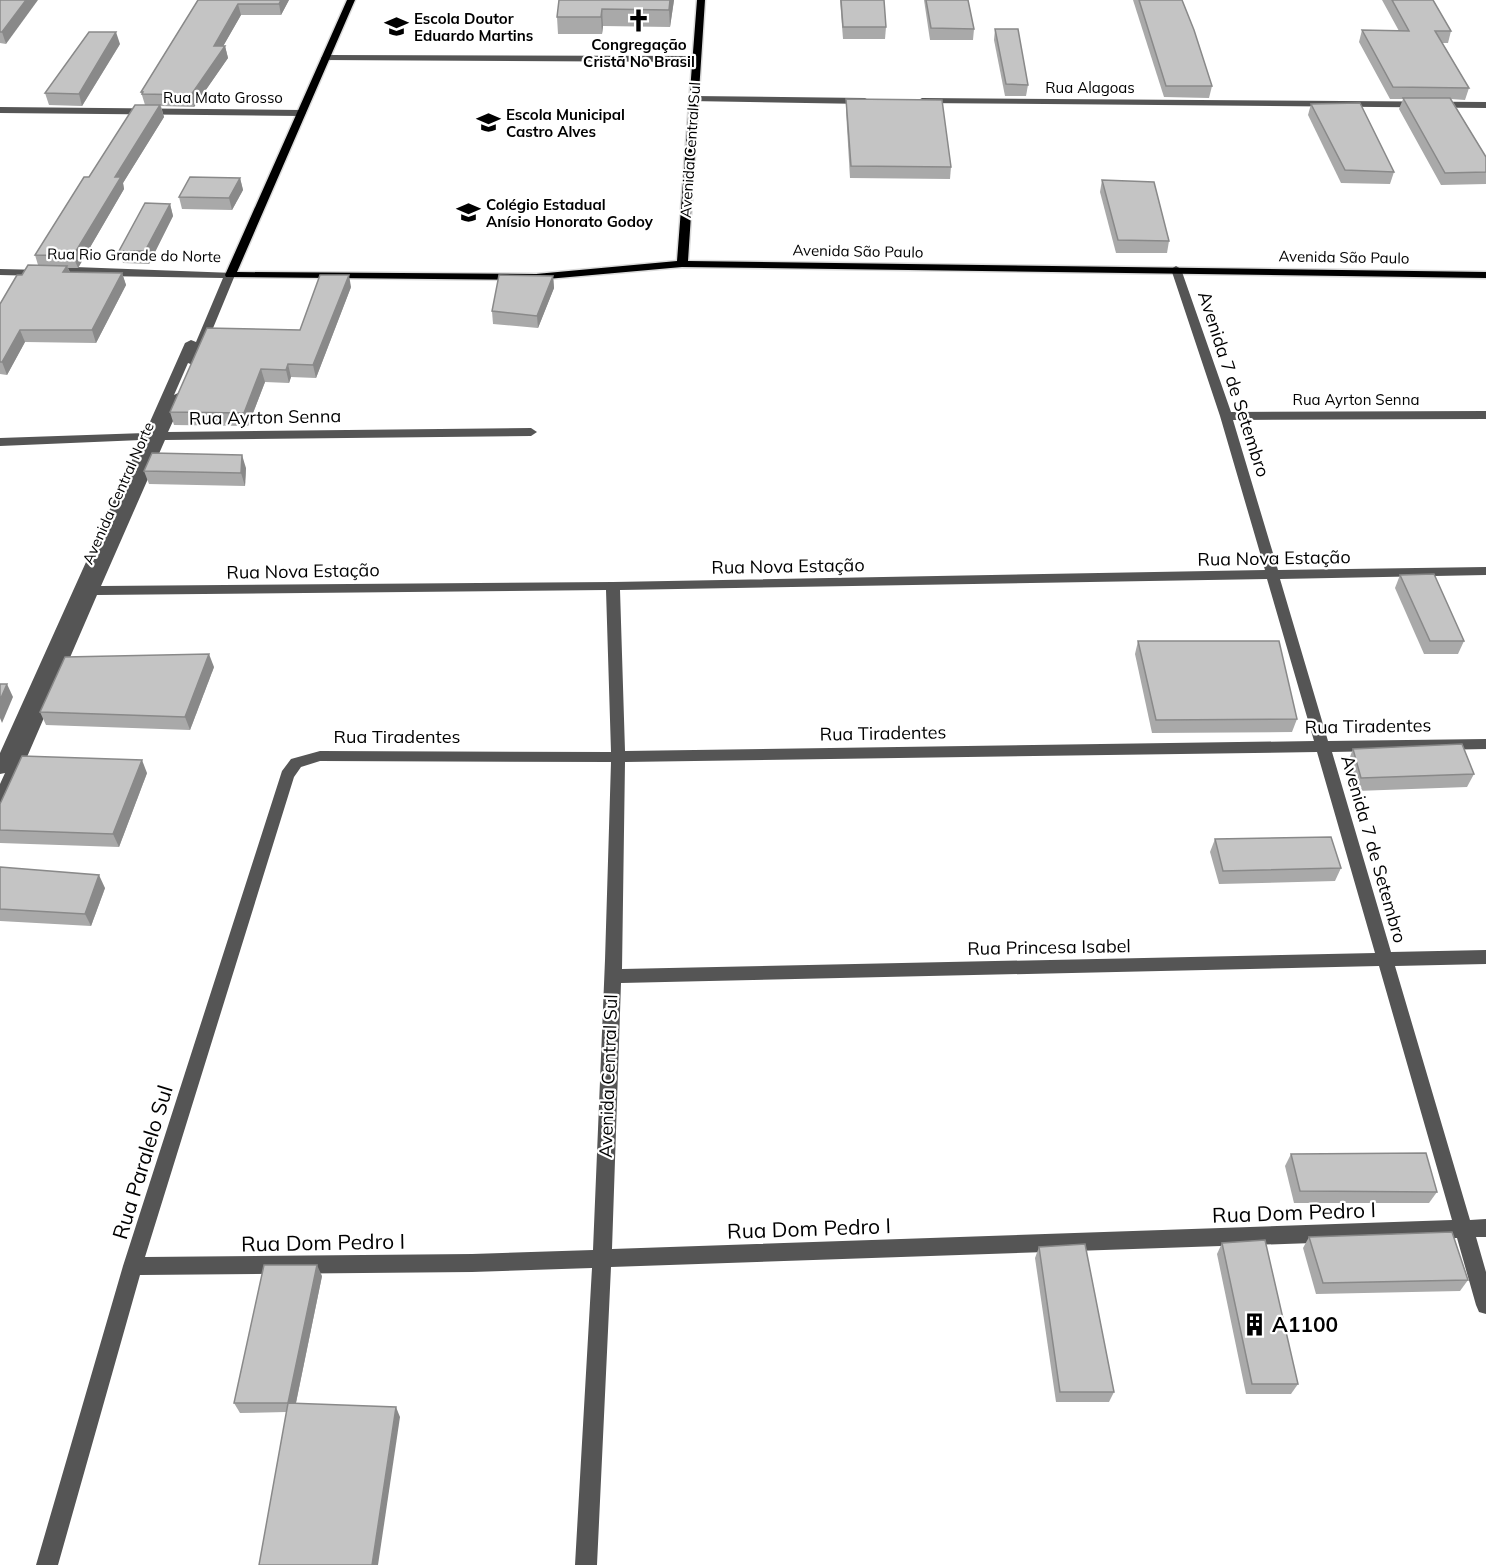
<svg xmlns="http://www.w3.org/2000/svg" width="1486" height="1565" font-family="Mulish,sans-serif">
<rect width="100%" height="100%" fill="#fff"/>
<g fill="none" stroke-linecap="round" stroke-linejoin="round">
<defs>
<path id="major" d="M347,0H355L237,272L536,274L677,261L697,0H705L688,261L1486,272V278L682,267L536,280L226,277L225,275Z"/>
</defs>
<use href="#major" stroke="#dbdbdb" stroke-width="3"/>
<g fill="#555" fill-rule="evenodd">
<path d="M325,55L696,56L700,59L696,62L322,60L321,58Z"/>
<path d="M693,96L865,98L870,101L865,104L690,101V97Z"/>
<path d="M922,98L1486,102V108L919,103L917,101Z"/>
<path d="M0,107L301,110L306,113L301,116L0,113Z"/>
<path d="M48,266L234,273L235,275L199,362L193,365L188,363L174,395L178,393L184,397L168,432L531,428L537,432L531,436L165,440L101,586L613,582L1265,570L1220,416L1171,269L1176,266L1181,269L1231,412L1486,411V419L1233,420L1278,570L1486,567V575L1280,579L1328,741L1486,739V749L1332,752L1391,952L1486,950V964L1395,966L1470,1220L1486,1219V1237H1476L1486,1272V1314L1479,1312L1476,1305L1457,1238L611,1267L597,1565H575L592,1268L472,1272L140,1275L58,1565H36L123,1266L282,771L291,759L320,751L611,752L606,590L97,595L8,801L5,805L0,807V784L5,773L0,774V753L141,440L0,446V438L145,433L185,343L191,340L196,342L223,278L102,276L97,273L47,272L46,275L42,276L0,275V269L43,270L44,267ZM1267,579L1314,741L625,751L620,590ZM1317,752L1375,953L622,969L625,762ZM320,761L611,762L605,960L593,1250L472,1254L145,1257L294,777L301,767ZM1379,966L1452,1220L612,1249L621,983Z"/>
</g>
<use href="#major" fill="#000" fill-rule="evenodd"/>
</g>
<g fill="#a9a9a9">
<path d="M0,0L6,44L0,43Z"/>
<path d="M198,0H289L281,15H241L223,46H225L228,58L194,107L161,106L164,117L123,183L124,189L78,268H68L70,272L122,273L126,285L96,343L25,342L7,375L0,374V304L22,275L38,265L35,255L89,177L145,105L141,92Z"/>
<path d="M559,0H674L670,27L603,26L602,34H558L557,17Z"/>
<path d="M840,0H884L886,27L885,39H843Z"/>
<path d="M924,0H968L974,29L973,40H930Z"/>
<path d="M1133,0H1182L1212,86L1209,98L1164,97Z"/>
<path d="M1382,0H1433L1451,31L1448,43H1442L1469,88L1465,100L1451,99L1486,157V184L1441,185L1399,109L1403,99H1390L1359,42L1362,30L1399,31Z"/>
<path d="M995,29L1028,85L1026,96H1005L994,40Z"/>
<path d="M120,44L82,106L49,105L45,93Z"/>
<path d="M846,99L951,167L950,179L850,178L846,111Z"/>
<path d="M1311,104L1394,172L1390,184L1341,183L1308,115Z"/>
<path d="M240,178L243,190L232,210L182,209L179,197Z"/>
<path d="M1102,180L1169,241L1167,253H1116L1100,192Z"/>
<path d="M170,204L173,216L149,264L123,263L119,251Z"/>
<path d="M553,276L554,288L538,328L493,324L492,311Z"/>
<path d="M351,287L316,378L291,377L289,383L265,382L248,426L174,425L170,412L300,330Z"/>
<path d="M246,468L245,486L149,484L144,471Z"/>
<path d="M1400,575L1464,641L1458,654H1424L1395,588Z"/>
<path d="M1138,641L1297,719L1292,732L1152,733L1135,654Z"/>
<path d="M214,667L190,730L46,725L40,712Z"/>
<path d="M1353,749L1474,774L1467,787L1356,791L1348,762Z"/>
<path d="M147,773L119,847L0,843V804Z"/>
<path d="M1215,839L1341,868L1335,881L1219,884L1210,852Z"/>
<path d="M0,867L105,888L91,926L0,921Z"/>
<path d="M1291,1154L1437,1192L1429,1203H1294L1285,1166Z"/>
<path d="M1309,1237L1468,1280L1460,1291L1316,1294L1303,1248Z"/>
<path d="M1222,1243L1298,1384L1291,1394H1246L1217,1254Z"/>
<path d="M1039,1247L1114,1392L1109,1402H1056L1035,1258Z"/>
<path d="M322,1276L296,1403L400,1417L286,1412L240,1413L234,1403Z"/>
</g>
<g fill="#898989">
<path d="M26,0H38L6,44L2,32Z"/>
<path d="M281,0H289L281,15L279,4Z"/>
<path d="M670,0H674L670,27L669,10Z"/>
<path d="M238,4L241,15L217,57L225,46L228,58L194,107L191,95L214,46Z"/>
<path d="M602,9L603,26L602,34L601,17Z"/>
<path d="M116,32L120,44L82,106L79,94Z"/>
<path d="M160,105L164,117L123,183L124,189L78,268L73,256L115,177Z"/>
<path d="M240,178L243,190L232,210L229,198Z"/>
<path d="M170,204L173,216L149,264L145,251Z"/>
<path d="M67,266L72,278L63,272Z"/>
<path d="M122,273L126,285L96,343L92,330Z"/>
<path d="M349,275L351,287L316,378L313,365Z"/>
<path d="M553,276L554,288L538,328L537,316Z"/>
<path d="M20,330L25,342L7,375L2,362Z"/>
<path d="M288,364L291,377L289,383L286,370Z"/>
<path d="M261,369L265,382L248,426L244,413Z"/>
<path d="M242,455L246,468L245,486L241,473Z"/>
<path d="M209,654L214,667L190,730L185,717Z"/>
<path d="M7,684L13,697L2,723L0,718V700Z"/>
<path d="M142,760L147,773L119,847L113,834Z"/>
<path d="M99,875L105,888L91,926L85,914Z"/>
<path d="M317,1265L322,1276L294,1412L288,1403Z"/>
<path d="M396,1407L400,1417L378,1565H372Z"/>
</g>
<g fill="#c4c4c4" stroke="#898989" stroke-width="1.5">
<path d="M0,0H26L2,32H0Z"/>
<path d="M198,0H281L279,4H238L214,46H225L191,95L142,94L143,92H141Z"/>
<path d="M559,0H670L669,10L602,9L601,17H557Z"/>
<path d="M841,0H884L886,27H843Z"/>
<path d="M926,0H968L974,29L931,28Z"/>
<path d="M1139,0H1182L1194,30L1212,86H1166Z"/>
<path d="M1392,0H1433L1451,31H1435L1469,88L1393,87L1362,30L1409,31Z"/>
<path d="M995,29H1018L1028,85L1006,84Z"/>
<path d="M89,32H116L79,94L45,93Z"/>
<path d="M1403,98H1450L1486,157V172L1445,173Z"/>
<path d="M846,99L942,100L951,167L851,166Z"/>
<path d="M1360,103L1394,172L1345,170L1311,104Z"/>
<path d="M135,105H160L115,177H121L73,256L35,255L84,177H89Z"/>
<path d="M190,177L240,178L229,198L179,197Z"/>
<path d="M1102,180L1154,182L1169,241L1118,240Z"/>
<path d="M145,203L170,204L145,251H119Z"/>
<path d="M28,265L67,266L63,272L122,273L92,330H20L2,362H0V304L17,275H22Z"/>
<path d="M320,275H349L313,365L288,364L286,370L261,369L244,413L170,412L207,328L300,330Z"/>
<path d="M499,275L553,276L537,316L492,311Z"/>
<path d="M152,453L242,455L241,473L144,471Z"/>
<path d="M1434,574L1464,641H1430L1400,575Z"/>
<path d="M1138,641H1279L1297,719L1156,720Z"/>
<path d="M209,654L185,717L40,712L65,657Z"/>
<path d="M0,684H7L0,700Z"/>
<path d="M1462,744L1474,774L1361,778L1353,749Z"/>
<path d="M22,756L142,760L113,834L0,830V804Z"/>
<path d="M1331,837L1341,868L1223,871L1215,839Z"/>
<path d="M0,867L99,875L85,914L0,909Z"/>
<path d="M1426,1153L1437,1192L1300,1191L1291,1154Z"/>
<path d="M1452,1232L1468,1280L1323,1283L1309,1237Z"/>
<path d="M1265,1240L1298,1384H1252L1222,1243Z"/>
<path d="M1085,1244L1114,1392H1060L1039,1247Z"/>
<path d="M264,1265H317L288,1403H234Z"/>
<path d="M288,1403L396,1407L372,1565H259Z"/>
</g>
<defs>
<symbol id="church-bare" viewBox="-9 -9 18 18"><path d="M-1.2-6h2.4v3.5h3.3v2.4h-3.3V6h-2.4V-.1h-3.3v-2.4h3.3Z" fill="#000" stroke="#fff" stroke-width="2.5" paint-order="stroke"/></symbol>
<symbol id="school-bare" viewBox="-9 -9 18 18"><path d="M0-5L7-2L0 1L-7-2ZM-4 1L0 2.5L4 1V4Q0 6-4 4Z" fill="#000" stroke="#fff" stroke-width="2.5" paint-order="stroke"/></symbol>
<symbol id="building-bare" viewBox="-9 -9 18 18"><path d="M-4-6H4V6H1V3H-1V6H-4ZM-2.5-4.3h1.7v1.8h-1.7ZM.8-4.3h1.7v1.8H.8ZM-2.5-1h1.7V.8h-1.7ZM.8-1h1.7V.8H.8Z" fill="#000" stroke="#fff" stroke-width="2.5" paint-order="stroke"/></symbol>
</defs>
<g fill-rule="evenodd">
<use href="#church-bare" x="622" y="4" width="33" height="33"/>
<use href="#school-bare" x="380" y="10" width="33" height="33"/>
<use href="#school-bare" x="472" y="106" width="33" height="33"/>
<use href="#school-bare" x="452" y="196" width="33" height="33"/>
<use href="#building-bare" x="1238" y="1308" width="33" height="33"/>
</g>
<g text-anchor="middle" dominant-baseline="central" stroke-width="4.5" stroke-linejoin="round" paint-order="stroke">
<g font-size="15" font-weight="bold" fill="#000" stroke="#fff" text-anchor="start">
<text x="414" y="18">Escola Doutor<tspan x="414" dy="17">Eduardo Martins</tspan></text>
<text x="639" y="44" text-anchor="middle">Congregação<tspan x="639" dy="17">Cristã No Brasil</tspan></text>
<text x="506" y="114">Escola Municipal<tspan x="506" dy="17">Castro Alves</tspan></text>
<text x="486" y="204">Colégio Estadual<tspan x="486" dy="17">Anísio Honorato Godoy</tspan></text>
</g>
<g font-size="15" fill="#000" stroke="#fff">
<text x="1090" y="87">Rua Alagoas</text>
<text x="223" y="97">Rua Mato Grosso</text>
<text transform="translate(690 150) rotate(-86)">Avenida Central Sul</text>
<text transform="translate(858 251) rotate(1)">Avenida São Paulo</text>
<text transform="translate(134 255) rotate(1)">Rua Rio Grande do Norte</text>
<text transform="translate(1344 257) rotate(1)">Avenida São Paulo</text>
<text x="1356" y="399">Rua Ayrton Senna</text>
<text transform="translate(118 493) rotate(-66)">Avenida Central Norte</text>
</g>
<g font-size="18" fill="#000" stroke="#fff">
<text transform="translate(1234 384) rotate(72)">Avenida 7 de Setembro</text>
<text transform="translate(265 417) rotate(-1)">Rua Ayrton Senna</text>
<text transform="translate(1274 558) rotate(-1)">Rua Nova Estação</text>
<text transform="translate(788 566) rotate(-1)">Rua Nova Estação</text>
<text transform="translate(303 571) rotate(-1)">Rua Nova Estação</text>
<text transform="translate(1368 726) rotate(-1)">Rua Tiradentes</text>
<text transform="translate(883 733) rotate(-1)">Rua Tiradentes</text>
<text x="397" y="736">Rua Tiradentes</text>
<text transform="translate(1374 849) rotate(74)">Avenida 7 de Setembro</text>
<text transform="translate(1049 947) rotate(-1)">Rua Princesa Isabel</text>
<text transform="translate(608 1076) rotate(-88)">Avenida Central Sul</text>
</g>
<g font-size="21" fill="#000" stroke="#fff">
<text transform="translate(142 1162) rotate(-73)">Rua Paralelo Sul</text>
<text transform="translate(1294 1212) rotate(-2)">Rua Dom Pedro I</text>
<text transform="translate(809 1228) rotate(-2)">Rua Dom Pedro I</text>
<text transform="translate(323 1242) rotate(-1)">Rua Dom Pedro I</text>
</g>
<g font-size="21" font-weight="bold" fill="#000" stroke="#fff" text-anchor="start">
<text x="1272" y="1324">A1100</text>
</g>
</g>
</svg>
